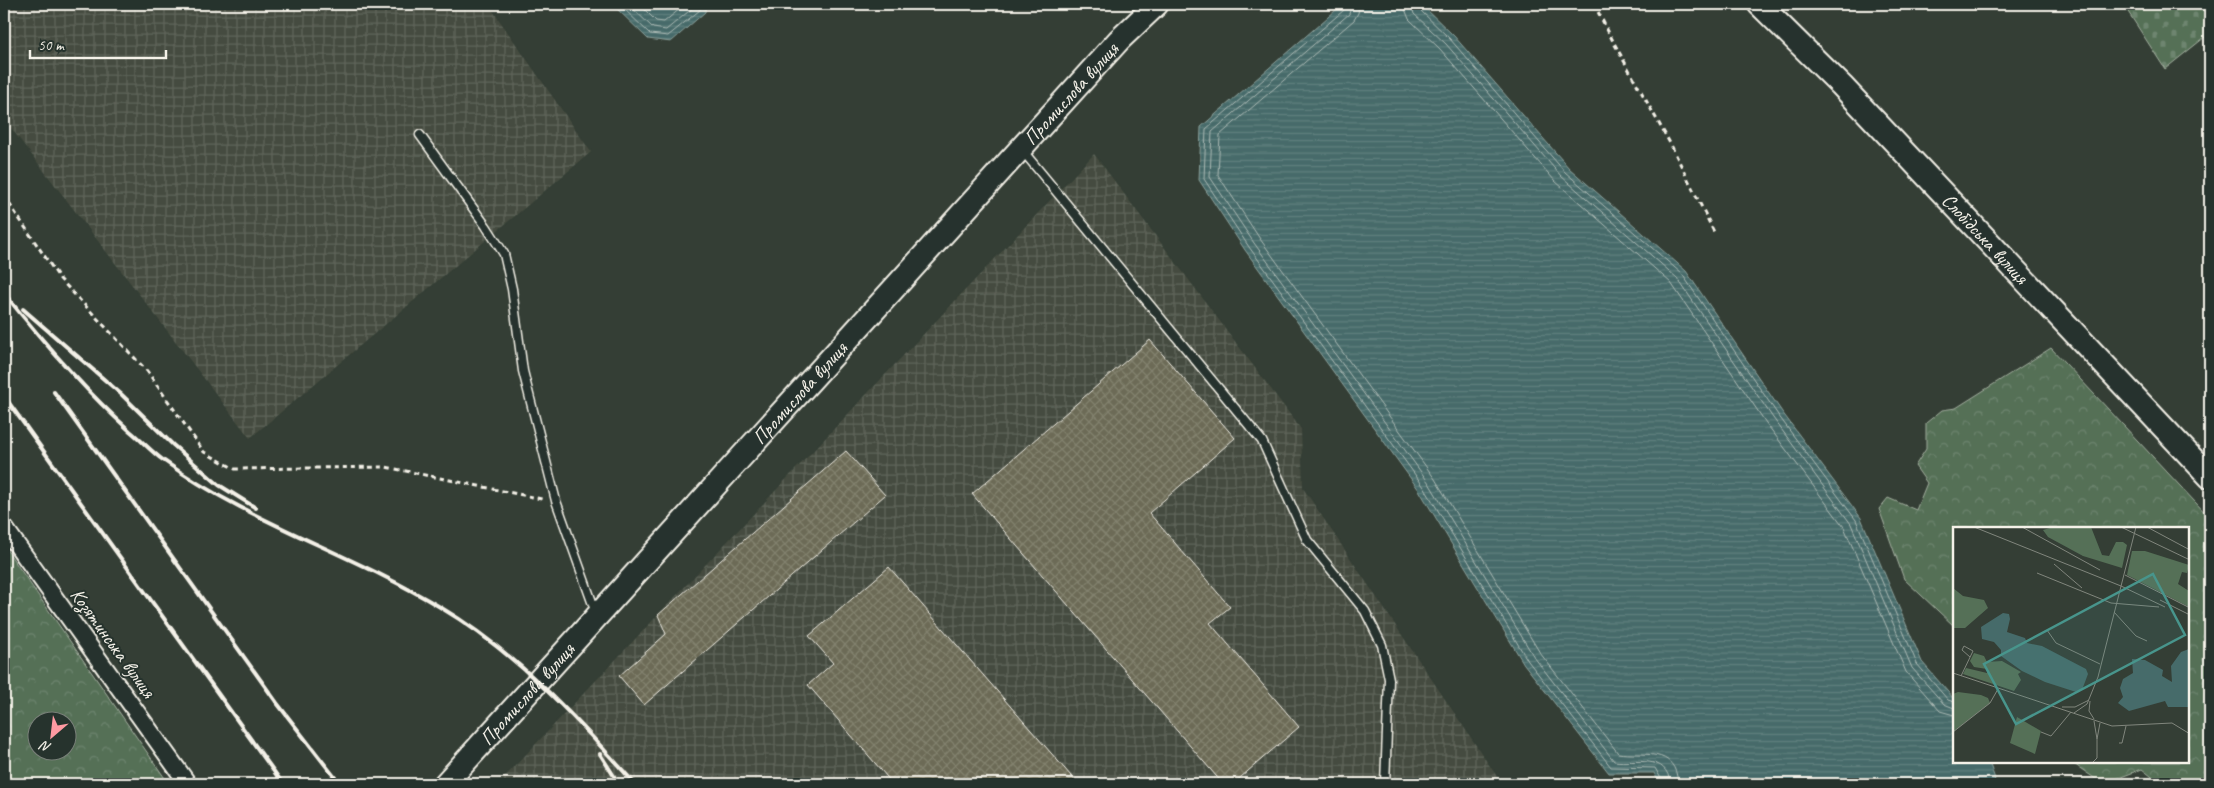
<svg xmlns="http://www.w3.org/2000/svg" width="2214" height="788" font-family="Caveat,sans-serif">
<defs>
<pattern id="industrial-grid" width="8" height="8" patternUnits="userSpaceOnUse" patternTransform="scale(1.25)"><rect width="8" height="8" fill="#454c3f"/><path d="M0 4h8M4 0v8" fill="none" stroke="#60665b"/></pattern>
<pattern id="forest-crowns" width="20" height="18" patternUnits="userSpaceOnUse" patternTransform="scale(1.25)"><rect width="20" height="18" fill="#557057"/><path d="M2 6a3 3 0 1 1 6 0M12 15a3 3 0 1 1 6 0" fill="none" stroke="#6e856f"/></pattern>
<pattern id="cemetery-stones" width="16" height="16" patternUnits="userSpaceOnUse" patternTransform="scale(1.25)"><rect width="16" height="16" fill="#557057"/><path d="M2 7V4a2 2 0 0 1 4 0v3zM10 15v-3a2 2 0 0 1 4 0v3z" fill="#6e856f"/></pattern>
<pattern id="water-rules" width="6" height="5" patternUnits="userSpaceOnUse" patternTransform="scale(1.25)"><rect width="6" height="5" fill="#466b6a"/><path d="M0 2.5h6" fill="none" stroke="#61817f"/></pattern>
<pattern id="building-cross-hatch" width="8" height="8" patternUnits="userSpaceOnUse" patternTransform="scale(1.25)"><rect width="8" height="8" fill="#6c6b56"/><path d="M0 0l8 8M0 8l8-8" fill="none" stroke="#82816e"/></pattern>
</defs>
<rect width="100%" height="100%" fill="#343e35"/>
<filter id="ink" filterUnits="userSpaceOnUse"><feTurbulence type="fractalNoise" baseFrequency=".02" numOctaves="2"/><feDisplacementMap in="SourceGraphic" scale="10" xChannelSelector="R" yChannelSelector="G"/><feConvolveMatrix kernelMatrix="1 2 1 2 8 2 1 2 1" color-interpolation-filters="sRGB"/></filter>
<g filter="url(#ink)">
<g fill="url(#industrial-grid)">
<path d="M4,4H79L84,10L92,4H488L591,152L250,438L4,119Z"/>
<path d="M1094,154L1301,429L1303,488L1502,784H498Z"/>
</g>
<g fill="url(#forest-crowns)" stroke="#a4b0a0" fill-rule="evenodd">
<path d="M2051,348L2210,518V718L2206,724L2210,728V784H2161L2142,769L2103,784L2071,762H2188V528H1954V626L1904,579L1879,509L1888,498L1916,510L1927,483L1915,466L1926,449V423L1942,410L1956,408Z"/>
<path d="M4,546L169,784H4ZM38,720H68V750H38Z"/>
</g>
<path fill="url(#cemetery-stones)" stroke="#a4b0a0" d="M2123,4H2210V33L2165,69Z"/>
<g fill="url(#water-rules)" stroke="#8ca19c">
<path d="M612,4H706L705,12L671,42L648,39Z"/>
<path d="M1343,4H1421L1454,36L1569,168L1686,271L1782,412L1861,518L1922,662L1954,699V762H1989L1995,779L1992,784H1660L1654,773H1609L1524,664L1419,490L1245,250L1199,180L1201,127Z"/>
</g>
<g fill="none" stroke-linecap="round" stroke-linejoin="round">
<g stroke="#aebbb6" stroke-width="1">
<path d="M619,4L650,34L668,36L700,10L701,4"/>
<path d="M628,4L653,28L666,30L694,7L695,4"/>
<path d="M639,4L656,21L664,22L686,4"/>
<path d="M1346,4L1344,10L1206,129L1204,179L1249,247L1424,487L1528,661L1611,767L1655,768L1664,784"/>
<path d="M1352,4L1349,14L1212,132L1210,177L1254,243L1429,483L1534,657L1614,761C1635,764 1668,753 1670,784"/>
<path d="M1360,4L1358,13L1354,20L1220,135L1218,175L1260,239L1435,479L1540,653L1618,753C1642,757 1676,745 1678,784"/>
<path d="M1403,4L1409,19L1440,49L1555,181L1671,283L1766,423L1844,527L1906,672L1940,711L1954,715"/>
<path d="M1411,4L1414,14L1446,44L1561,176L1677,278L1773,418L1851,524L1912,668L1944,704L1954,708"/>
<path d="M1417,4L1419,9L1450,39L1565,172L1682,274L1778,415L1856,520L1917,664L1948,700L1954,702"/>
</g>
</g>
<g fill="url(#building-cross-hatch)" stroke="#f4f1e8">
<path d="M1150,340L1235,438L1149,513L1230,607L1210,623L1299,727L1233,784H1223L972,494Z"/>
<path d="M846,451L885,495L644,705L619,676L666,634L658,615Z"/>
<path d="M889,567L1078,784H893L808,685L833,663L809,636Z"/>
</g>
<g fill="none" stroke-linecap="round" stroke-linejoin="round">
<defs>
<g id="lane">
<path d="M420,135L486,226L504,254L512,289L523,371L556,501L596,613"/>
<path d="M1022,150L1262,441L1307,540L1365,611L1382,645L1389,679L1385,784"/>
</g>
<path id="street" d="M4,527L188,784"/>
<g id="secondary">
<path id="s1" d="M1759,4L1842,86L2210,477"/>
<path id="s2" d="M445,784L1119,40L1157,4"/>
</g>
</defs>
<use href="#lane" stroke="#f4f1e8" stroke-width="11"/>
<use href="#street" stroke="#f4f1e8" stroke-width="20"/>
<use href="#secondary" stroke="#f4f1e8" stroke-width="26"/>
<g stroke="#f4f1e8" stroke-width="3" stroke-dasharray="5 4" stroke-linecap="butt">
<path d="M1594,4L1614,43L1671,145L1715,234"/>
<path d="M4,196L60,279L147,371L204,452L235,469L386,467L542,499"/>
</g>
<use href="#lane" stroke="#26332d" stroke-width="8"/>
<use href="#street" stroke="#26332d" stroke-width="16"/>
<use href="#secondary" stroke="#26332d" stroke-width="22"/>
<g stroke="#f4f1e8" stroke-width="4">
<path d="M4,293C43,342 83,389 130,431C141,440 152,452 163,460C248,522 351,553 440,607C516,652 577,719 635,784"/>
<path d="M23,309L121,394L173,445L219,485L256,508"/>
<path d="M54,392L277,703L340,784"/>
<path d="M4,396L283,784"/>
<path d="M600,754L619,784"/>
</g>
</g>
</g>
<g text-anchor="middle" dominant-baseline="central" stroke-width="4" stroke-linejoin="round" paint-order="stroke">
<g font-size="20" fill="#f4f1e8" stroke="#26332d">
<text stroke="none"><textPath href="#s2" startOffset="932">Промислова вулиця</textPath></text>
<text stroke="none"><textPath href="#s1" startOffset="326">Слобідська вулиця</textPath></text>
<text stroke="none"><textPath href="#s2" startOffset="528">Промислова вулиця</textPath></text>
<text transform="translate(113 643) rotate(54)">Козятинська вулиця</text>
<text stroke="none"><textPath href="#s2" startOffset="122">Промислова вулиця</textPath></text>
</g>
</g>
<g transform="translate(1953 527)">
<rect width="236" height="236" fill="#343e35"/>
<path d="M100,0H138L149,28L156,29L163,15H170L174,18L169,41L130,29L95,10L90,3ZM179,24H192L236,38L234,46L229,45L225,57L236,64V80L174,48ZM21,126L31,129L34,135L49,134L68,145L65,147L68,153L61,164L10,147L13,141L34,146V142L21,140L17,134ZM5,165L28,168L35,171L37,176L0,205V167Z" fill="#557057"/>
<path d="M0,61L10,69L31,73L35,81L12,101H0Z" fill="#557057"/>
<path d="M64,190L88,204L82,227L57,216Z" fill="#557057"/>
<path d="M50,86L56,87L57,92L54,105L72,111L74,116L89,119L133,142L135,147L129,163L123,165L92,155L69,144L48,129V123L41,115L29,112L28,100ZM236,122V180H215L212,174L176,184L165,176L170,170L167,161L170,152L180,146L179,132L192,133L210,143L209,149L219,155L218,139L228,125Z" fill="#466b6a"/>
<path fill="none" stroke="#81867d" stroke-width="1" d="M21,0L168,59L212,80M69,0L147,43M168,0L237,33M194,0L237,23M101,37L129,61M84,46L158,76L206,80M172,48L237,81M207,73L237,88M161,85L183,109L194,114M94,103L103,116L147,137M0,146L159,199L219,196L237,207M8,149L20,124L11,119L9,123L17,130M137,174L136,184L141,192M109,180H122L136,173M121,186L134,177L145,150L183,0M141,194L144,212L147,196M0,205L37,176L45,162M88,205L98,209L118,185M166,216H169L173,199M139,236L144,231V212"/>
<path fill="#48958c" fill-opacity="0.15" stroke="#48958c" stroke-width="2.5" d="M200,47L232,108L63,197L31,137Z"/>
<rect width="236" height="236" fill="none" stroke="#f4f1e8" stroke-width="2.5"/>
</g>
<rect width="2214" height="788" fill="none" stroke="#26332d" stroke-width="20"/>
<rect x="10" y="10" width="2194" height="768" fill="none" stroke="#f4f1e8" stroke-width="2" filter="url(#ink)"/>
<g transform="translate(52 736) rotate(208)"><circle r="24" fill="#26332d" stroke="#787f78"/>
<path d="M0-4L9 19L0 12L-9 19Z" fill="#ff9aa2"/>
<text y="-8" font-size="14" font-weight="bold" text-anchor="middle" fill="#f4f1e8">N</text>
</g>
<path d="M30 50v8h136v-8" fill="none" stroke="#f4f1e8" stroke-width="2.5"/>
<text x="38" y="50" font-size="15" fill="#f4f1e8" stroke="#26332d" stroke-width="4" paint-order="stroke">50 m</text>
</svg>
